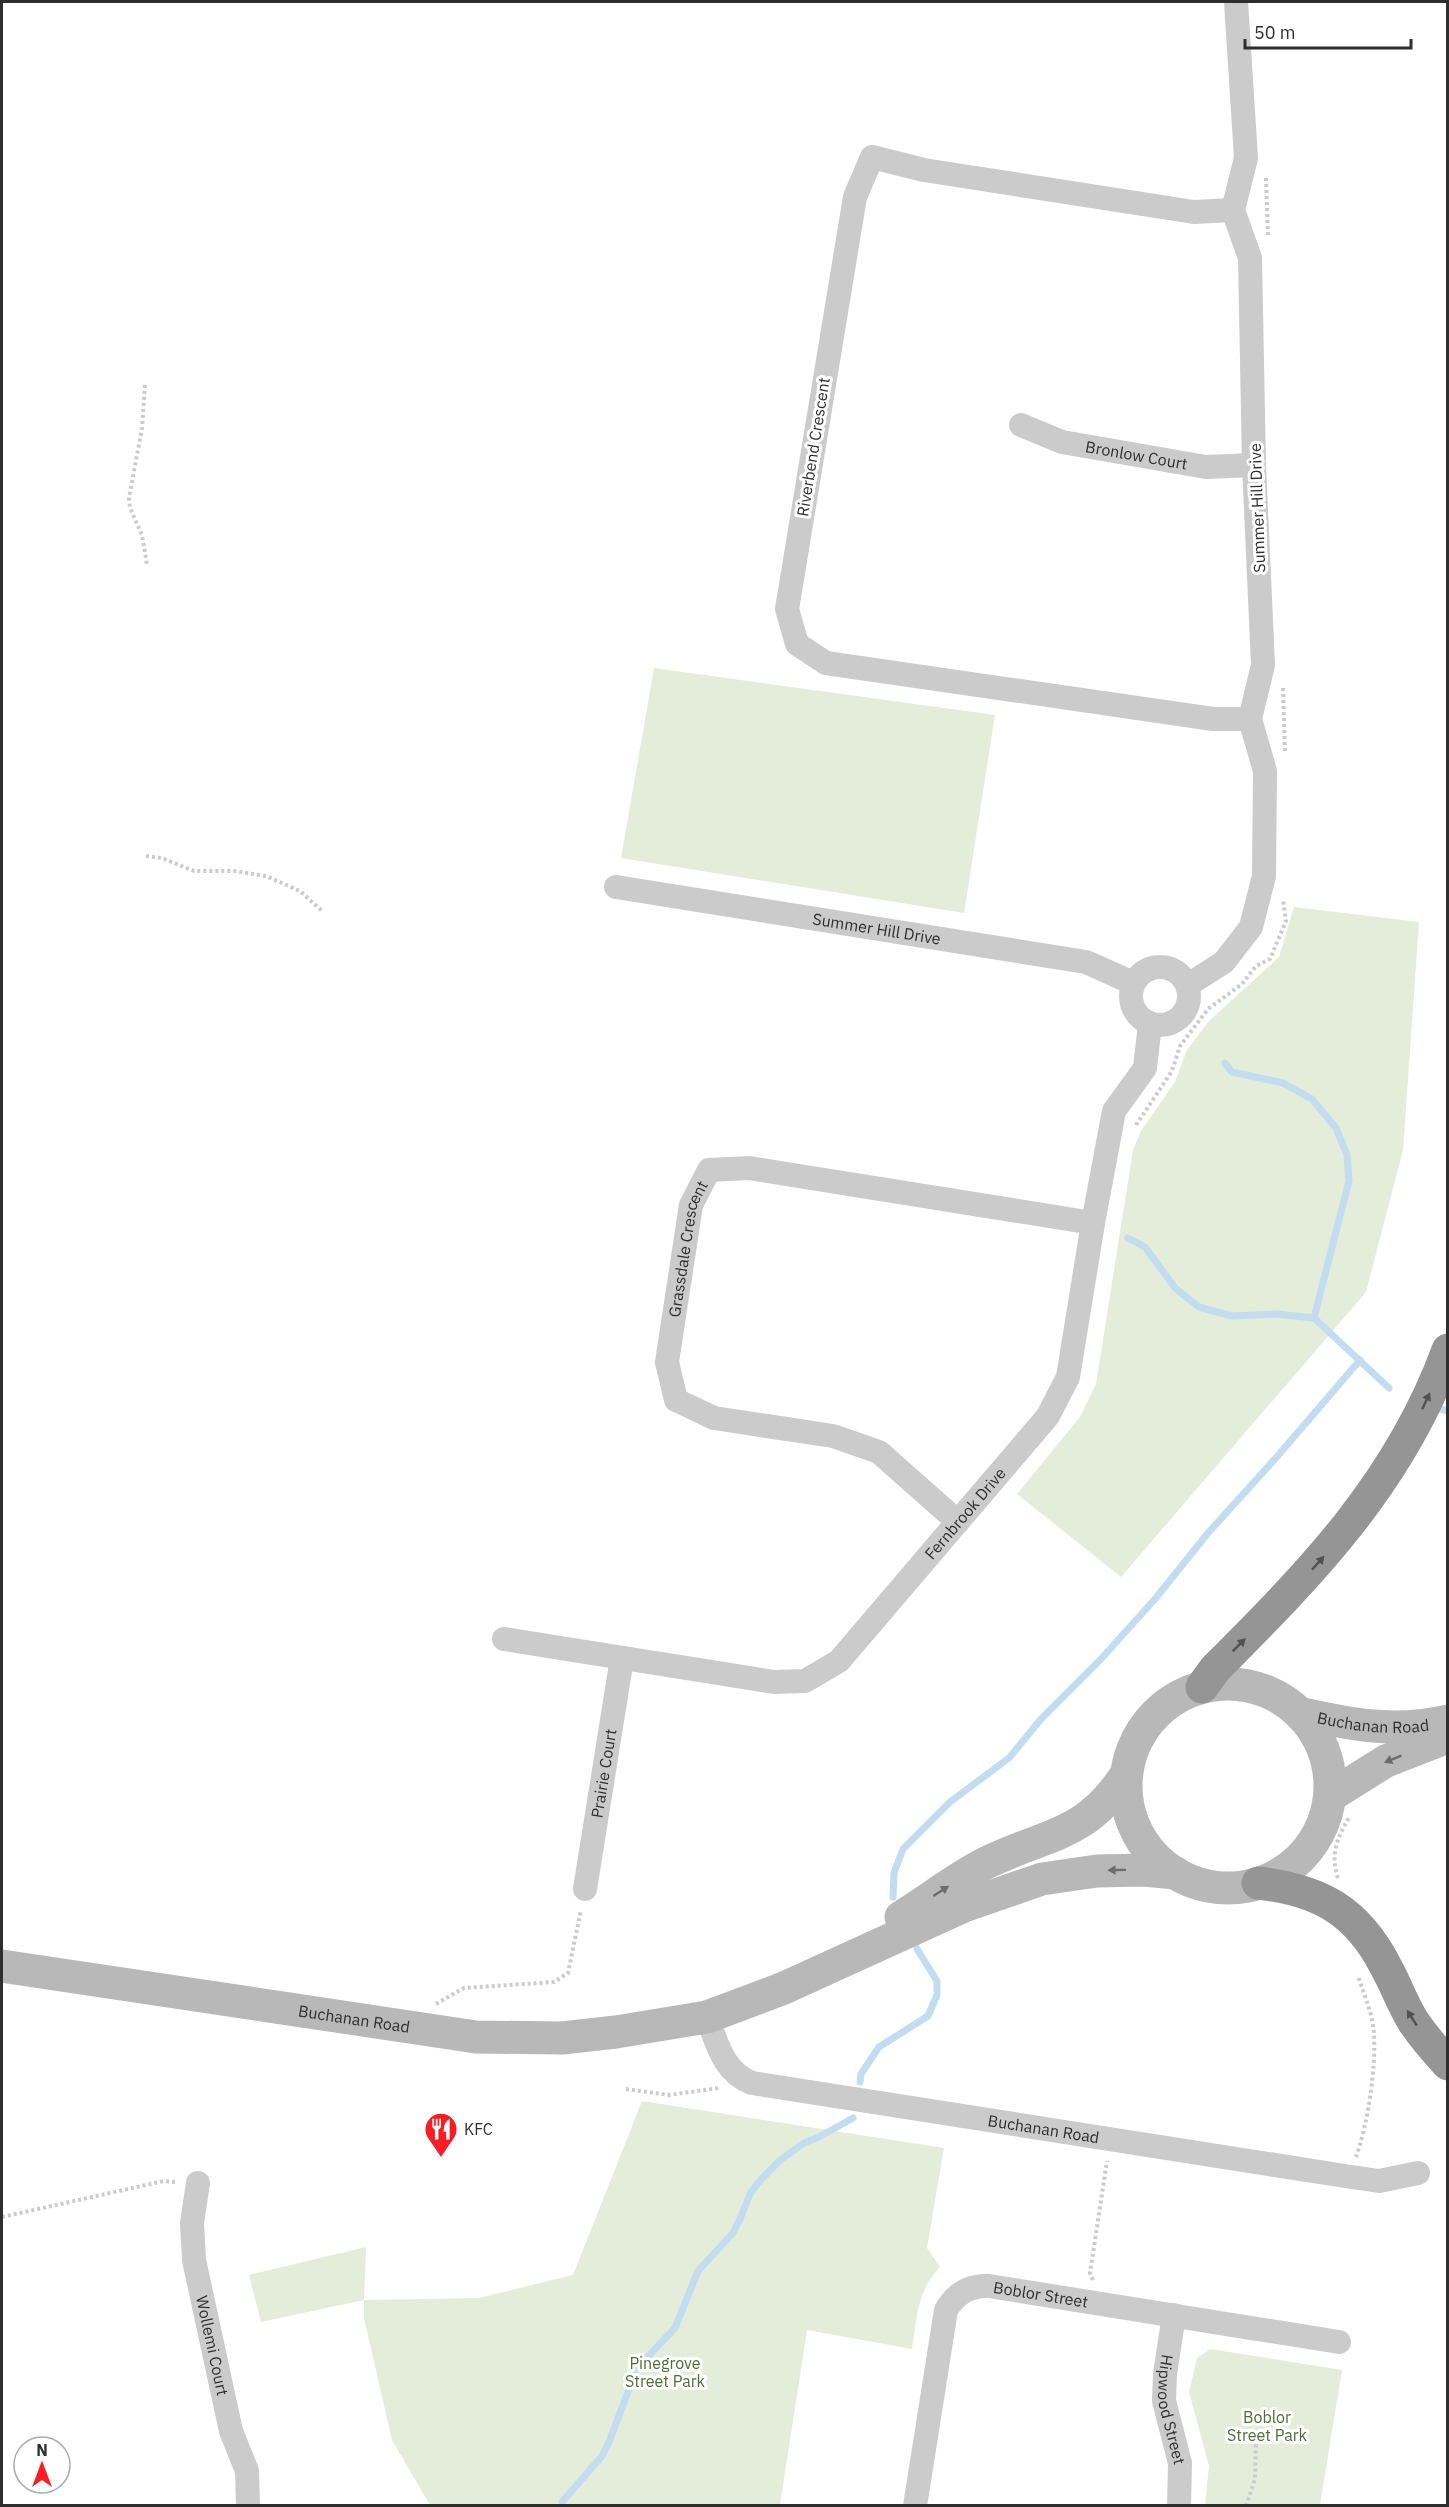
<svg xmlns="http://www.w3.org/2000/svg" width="1449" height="2507" font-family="'IBM Plex Sans',sans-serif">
<rect width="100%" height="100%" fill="#fff"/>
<g fill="#e3edd9">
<path d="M654,668L995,715L964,913L621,858Z"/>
<path d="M1294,907L1419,922L1403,1150L1366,1292L1121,1577L1017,1494L1080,1417L1096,1384L1133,1150L1141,1131L1175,1082L1187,1050L1209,1021L1279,957Z"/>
<path d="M642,2101L944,2148L927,2248L940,2267C917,2291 917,2317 912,2349L807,2330L780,2505H430L392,2440L364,2318V2300L261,2322L249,2275L366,2247L364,2300L479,2298L573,2275Z"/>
<path d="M1210,2349L1342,2370L1320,2505H1205L1209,2466L1189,2392L1197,2358Z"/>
</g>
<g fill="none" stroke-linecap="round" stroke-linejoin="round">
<g stroke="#c3dcef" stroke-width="7">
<path d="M1225,1063L1232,1072L1283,1083L1312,1099L1336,1128L1347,1155L1349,1181L1314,1318"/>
<path d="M1128,1238L1145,1247L1176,1289L1199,1307L1232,1316L1276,1314L1314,1318L1389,1388"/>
<path d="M1433,1407L1448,1411"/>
<path d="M893,1897L894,1873L903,1849L950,1802L1009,1758L1041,1719L1101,1659L1155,1599L1208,1533L1275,1459L1360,1360"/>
<path d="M860,2082L861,2074L879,2047L928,2016L937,1995V1981L917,1949"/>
<path d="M562,2502L602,2456L609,2442L637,2368L675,2328L698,2271L733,2233L740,2219L750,2194L757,2184L779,2161L804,2143L819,2137L853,2118"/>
</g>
<g stroke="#cbcbcb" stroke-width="4" stroke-dasharray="3 3" stroke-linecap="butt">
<path d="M1266,178L1268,236"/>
<path d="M145,385L142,428L129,498L130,508L142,535L147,565"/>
<path d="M1283,688L1285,752"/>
<path d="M146,856L162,858L194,871H234L266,876L300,891L322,911"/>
<path d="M1136,1125L1172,1071L1180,1046L1208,1009L1242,984L1256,966L1270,959L1286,921L1283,900"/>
<path d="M1338,1878C1330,1856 1337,1837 1349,1818"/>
<path d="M436,2004L464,1988L554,1982L568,1973L581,1910"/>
<path d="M626,2089L669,2095L719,2088"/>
<path d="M1356,2157C1368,2123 1376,2069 1374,2034C1373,2014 1364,1995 1358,1976"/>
<path d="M2,2217L164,2181L176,2182"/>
<path d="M1093,2280L1090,2273L1107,2161"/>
<path d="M1246,2506L1255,2479L1256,2433"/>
</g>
<g stroke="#cbcbcb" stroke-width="24">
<path d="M1233,210L1194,212L924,170L872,157L855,197L787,609L797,644L826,663L1213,719H1250"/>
<path id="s1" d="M1021,425L1062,442L1206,467L1254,465"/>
<path id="s2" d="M616,887L1086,962L1133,983"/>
<circle cx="1160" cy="996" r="29"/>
<path d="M1188,985L1224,962L1251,927L1264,876L1265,771L1250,719L1263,665L1254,465L1250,258L1233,210L1246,158L1236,2"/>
<path id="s3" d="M958,1522L879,1452L833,1436L714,1418L676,1400L667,1362L691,1205L709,1170L749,1168L1093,1223"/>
<path id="s4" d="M504,1639L774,1682L805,1681L839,1661L1048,1416L1068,1377L1093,1223L1114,1111L1145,1068L1150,1024"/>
<path id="s5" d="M585,1889L622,1658"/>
<path id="s6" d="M707,2017C717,2043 723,2072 752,2083L1345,2176L1379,2181L1418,2173"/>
<path id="s7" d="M198,2183L192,2223L194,2260L231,2431L247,2471L248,2506"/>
<path id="s8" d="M1174,2315L1165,2374L1164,2401L1180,2463L1179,2506"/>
<path id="s9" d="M915,2506L946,2310C956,2293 970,2285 989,2286L1339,2342"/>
</g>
<g stroke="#b8b8b8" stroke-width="33">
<circle cx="1228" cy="1786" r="102"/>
<path id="s10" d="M1299,1713C1353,1725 1393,1733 1448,1721"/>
<path d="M1330,1796L1386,1761L1448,1737"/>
<path d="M901,1917C929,1900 956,1878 986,1863C1047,1833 1084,1838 1126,1775"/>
<path id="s11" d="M2,1966L476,2037L562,2038L616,2032L707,2017L784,1988L964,1906L1042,1879L1097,1871L1143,1870L1176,1873"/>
</g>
<g stroke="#959595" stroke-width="33">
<path d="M1202,1687L1215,1669C1312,1572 1400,1482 1448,1350"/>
<path d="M1258,1883C1319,1890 1357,1910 1386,1967C1396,1985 1402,2003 1413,2021C1423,2036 1435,2050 1448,2064"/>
</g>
</g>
<defs><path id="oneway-solid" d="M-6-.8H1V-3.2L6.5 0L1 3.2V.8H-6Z" transform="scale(1.5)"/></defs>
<g fill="#525252">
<use href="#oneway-solid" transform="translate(1426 1401) rotate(-65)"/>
<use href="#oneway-solid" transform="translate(1318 1563) rotate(-48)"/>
<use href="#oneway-solid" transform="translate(1239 1645) rotate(-45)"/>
<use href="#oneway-solid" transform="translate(1412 2018) rotate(-122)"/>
</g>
<g fill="#6c6c6c">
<use href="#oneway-solid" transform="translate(1393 1759) rotate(158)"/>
<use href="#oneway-solid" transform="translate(1117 1870) rotate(179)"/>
<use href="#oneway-solid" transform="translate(941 1891) rotate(-33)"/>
</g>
<defs>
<symbol id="restaurant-pin" viewBox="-11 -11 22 30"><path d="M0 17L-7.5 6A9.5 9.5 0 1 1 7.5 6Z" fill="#f61e24" stroke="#fff"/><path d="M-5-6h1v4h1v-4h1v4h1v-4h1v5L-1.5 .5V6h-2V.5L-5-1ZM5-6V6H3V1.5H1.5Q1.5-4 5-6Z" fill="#fff"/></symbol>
</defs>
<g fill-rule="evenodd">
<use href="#restaurant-pin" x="422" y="2110" width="38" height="52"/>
</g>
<g text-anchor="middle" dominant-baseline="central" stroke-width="6" stroke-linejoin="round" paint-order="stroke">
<g font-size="16" fill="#2e2e2e" stroke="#fff">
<text transform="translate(813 447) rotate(-81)">Riverbend Crescent</text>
<text stroke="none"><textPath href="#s1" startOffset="120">Bronlow Court</textPath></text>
<text transform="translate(1257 508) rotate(-92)">Summer Hill Drive</text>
<text stroke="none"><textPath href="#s2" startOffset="264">Summer Hill Drive</textPath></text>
<text stroke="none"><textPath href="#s3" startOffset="471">Grassdale Crescent</textPath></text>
<text stroke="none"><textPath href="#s4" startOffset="538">Fernbrook Drive</textPath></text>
<text stroke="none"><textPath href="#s10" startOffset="75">Buchanan Road</textPath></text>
<text stroke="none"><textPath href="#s5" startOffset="117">Prairie Court</textPath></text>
<text stroke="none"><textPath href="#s11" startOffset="356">Buchanan Road</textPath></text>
<text stroke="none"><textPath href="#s6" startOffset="378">Buchanan Road</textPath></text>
<text stroke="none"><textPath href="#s9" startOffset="303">Boblor Street</textPath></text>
<text stroke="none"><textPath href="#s7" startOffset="165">Wollemi Court</textPath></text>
<text stroke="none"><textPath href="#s8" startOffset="96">Hipwood Street</textPath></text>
</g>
<g font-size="16" fill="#2e2e2e" stroke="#fff" text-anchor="start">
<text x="464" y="2129">KFC</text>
</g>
<g font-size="16" fill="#4e6d37" stroke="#fff">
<text x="665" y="2363">Pinegrove<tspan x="665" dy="18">Street Park</tspan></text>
<text x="1267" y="2417">Boblor<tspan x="1267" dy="18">Street Park</tspan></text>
</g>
</g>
<rect width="1449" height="2507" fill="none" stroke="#2e2e2e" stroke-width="6"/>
<g transform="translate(42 2465)"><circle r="28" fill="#ffffff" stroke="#ababab" stroke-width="1.5"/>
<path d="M0-4.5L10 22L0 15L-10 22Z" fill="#f61e24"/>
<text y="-9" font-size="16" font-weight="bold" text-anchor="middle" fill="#2e2e2e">N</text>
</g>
<path d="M1245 39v9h166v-9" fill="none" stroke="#2e2e2e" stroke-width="3"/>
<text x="1254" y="39" font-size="18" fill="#2e2e2e" stroke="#ffffff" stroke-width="4.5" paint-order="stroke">50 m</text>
</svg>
